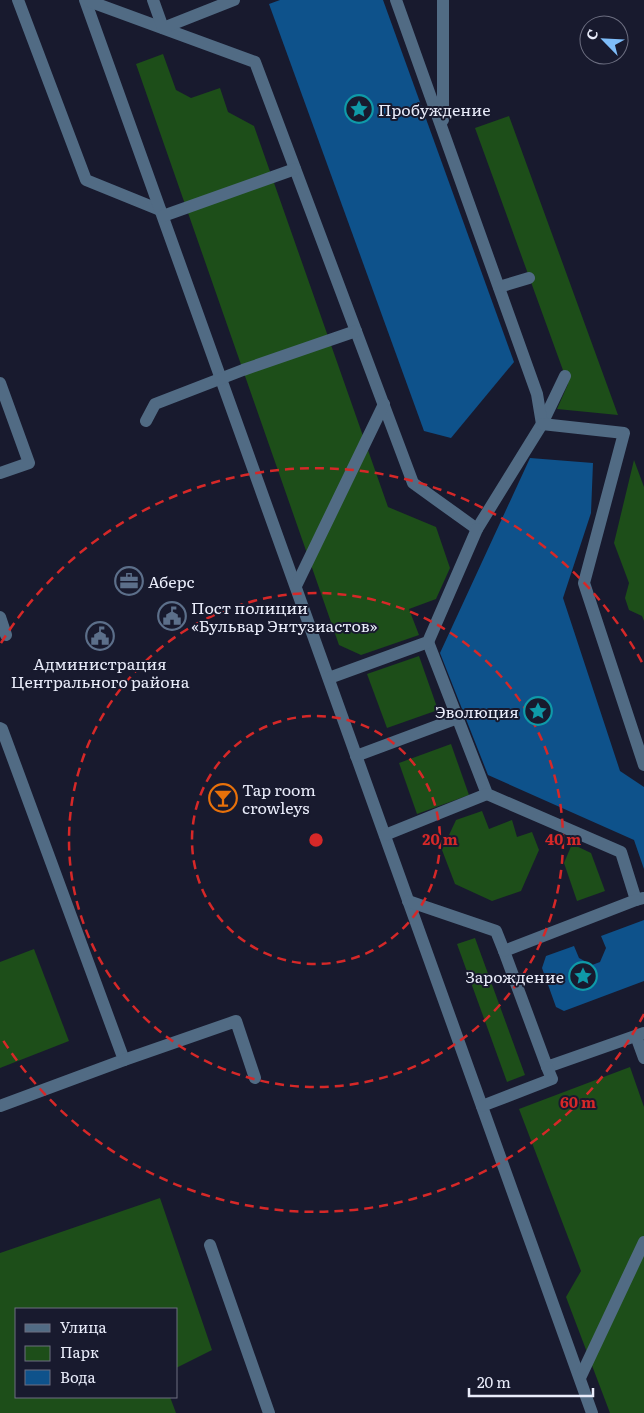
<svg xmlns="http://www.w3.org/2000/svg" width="644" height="1413" font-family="Literata,serif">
<rect width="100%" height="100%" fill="#181a2e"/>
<g fill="#1d4e19">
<path d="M163,54L176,90L191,98L220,88L228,112L254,126L388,507L436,527L450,568L436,599L409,609L419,635L361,655L339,645L136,64Z"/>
<path d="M509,116L618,415L557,409L568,384L475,128Z"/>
<path d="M634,460L644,487V621L642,616L629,610L625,598L629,583L614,543Z"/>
<path d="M419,656L438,710L387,728L367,674Z"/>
<path d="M451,744L469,795L417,814L399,763Z"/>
<path d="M482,811L489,829L512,820L517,837L532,832L539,850L521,891L492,901L455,884L442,850L456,820Z"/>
<path d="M572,844L591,853L605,891L577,901L564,863Z"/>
<path d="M475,938L525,1075L507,1082L457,944Z"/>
<path d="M34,949L69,1041L0,1068V962Z"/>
<path d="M630,1067L644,1107V1413H610L566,1297L581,1271L519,1109Z"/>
<path d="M160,1198L212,1350L176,1368V1309H16V1397H170L176,1413H0V1253Z"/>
</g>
<g fill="#0e528b">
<path d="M280,0H383L514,362L451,438L424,431L269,4Z"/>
<path d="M530,458L593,463L591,513L563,598L620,771L644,787V869L634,840L488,775L440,653Z"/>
<path d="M644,920V981L564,1011L556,1007L542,968L546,956L574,946L579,958L592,965L600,962L606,948L601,936Z"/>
</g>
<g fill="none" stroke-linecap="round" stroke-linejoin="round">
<g stroke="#516b84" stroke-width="12">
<path d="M18,0L86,180L160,210"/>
<path d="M85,0L592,1413"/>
<path d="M86,0L255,62L413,483L477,529L542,424L565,376"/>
<path d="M153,0L163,28L234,0"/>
<path d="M396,0L537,394L542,424"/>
<path d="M443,120V0"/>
<path d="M163,216L295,169"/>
<path d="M499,287L529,278"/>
<path d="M0,383L29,463L0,473"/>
<path d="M146,421L155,404L243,370L356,331"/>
<path d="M542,424L624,433L584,583L644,765"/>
<path d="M296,586L384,404"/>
<path d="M0,617L6,635"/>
<path d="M428,642L487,794L621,852L636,900L643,898"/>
<path d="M329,678L428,642L477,529"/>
<path d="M0,728L2,729L124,1060L0,1106"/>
<path d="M356,756L458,718"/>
<path d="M385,835L487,794"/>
<path d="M636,900L504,951L547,1067L644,1033"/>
<path d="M408,901L496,931L504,951"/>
<path d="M636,1036L644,1058"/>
<path d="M124,1060L236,1021L255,1078"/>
<path d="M482,1106L552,1079L547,1067"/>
<path d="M210,1245L269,1413"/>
<path d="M580,1378L644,1242"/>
</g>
</g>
<g fill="none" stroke="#d62828" stroke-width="2.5" stroke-dasharray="9 6">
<circle cx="316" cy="840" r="124"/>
<circle cx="316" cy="840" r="247"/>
<path d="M644 1014A371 371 0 0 1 1 1037M1 643A371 371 0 0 1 644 666"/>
</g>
<defs>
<symbol id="sight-ring" viewBox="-11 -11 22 22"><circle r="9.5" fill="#181a2e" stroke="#0f9aa8" stroke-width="1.5"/><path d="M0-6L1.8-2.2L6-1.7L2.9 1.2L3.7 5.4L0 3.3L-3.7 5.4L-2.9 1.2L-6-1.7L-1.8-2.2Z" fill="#0f9aa8"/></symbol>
<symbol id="office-ring" viewBox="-11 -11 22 22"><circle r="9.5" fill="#181a2e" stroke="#5c6f8a" stroke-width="1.5"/><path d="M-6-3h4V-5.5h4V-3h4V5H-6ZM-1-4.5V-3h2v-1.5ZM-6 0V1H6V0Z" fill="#5c6f8a"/></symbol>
<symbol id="civic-ring" viewBox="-11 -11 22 22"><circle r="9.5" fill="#181a2e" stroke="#5c6f8a" stroke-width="1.5"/><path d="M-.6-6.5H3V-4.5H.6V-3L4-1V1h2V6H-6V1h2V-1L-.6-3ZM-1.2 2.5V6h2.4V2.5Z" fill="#5c6f8a"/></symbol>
<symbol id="bar-ring" viewBox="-11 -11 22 22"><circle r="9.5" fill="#181a2e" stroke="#e8710a" stroke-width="1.5"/><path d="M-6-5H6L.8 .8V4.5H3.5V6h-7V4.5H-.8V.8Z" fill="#e8710a"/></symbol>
</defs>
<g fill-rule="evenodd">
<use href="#sight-ring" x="343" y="93" width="32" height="32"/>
<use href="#office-ring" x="113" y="565" width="32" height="32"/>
<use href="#civic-ring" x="156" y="600" width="32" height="32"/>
<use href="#civic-ring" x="84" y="620" width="32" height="32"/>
<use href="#sight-ring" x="522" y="695" width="32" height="32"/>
<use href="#bar-ring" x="207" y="782" width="32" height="32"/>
<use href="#sight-ring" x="567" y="960" width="32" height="32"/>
</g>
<g text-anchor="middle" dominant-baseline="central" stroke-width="4" stroke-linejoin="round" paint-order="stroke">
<g font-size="16" fill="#e9ecfa" stroke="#181a2e" text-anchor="start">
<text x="378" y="109">Пробуждение</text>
<text x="148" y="581">Аберс</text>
<text x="191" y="607">Пост полиции<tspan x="191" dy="18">«Бульвар Энтузиастов»</tspan></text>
<text x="100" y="663" text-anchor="middle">Администрация<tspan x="100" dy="18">Центрального района</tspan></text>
<text x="519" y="711" text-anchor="end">Эволюция</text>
<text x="242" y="789">Tap room<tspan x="242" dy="18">сrowleys</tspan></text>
<text x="564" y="976" text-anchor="end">Зарождение</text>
</g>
</g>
<circle cx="316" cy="840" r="8" fill="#d62828" stroke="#181a2e" stroke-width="2.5"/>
<g font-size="15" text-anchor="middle" font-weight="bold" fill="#d62828" stroke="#181a2e" stroke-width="4" stroke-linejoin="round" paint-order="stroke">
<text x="440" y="845">20 m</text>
<text x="563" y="845">40 m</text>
<text x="578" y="1108">60 m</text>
</g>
<rect x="15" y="1308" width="162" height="90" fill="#181a2e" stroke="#6c6e80"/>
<rect x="25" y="1324" width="25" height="8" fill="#516b84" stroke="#6c6e80"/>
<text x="60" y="1333" font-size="15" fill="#e9ecfa">Улица</text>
<rect x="25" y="1346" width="25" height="15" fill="#1d4e19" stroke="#6c6e80"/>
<text x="60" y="1358" font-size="15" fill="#e9ecfa">Парк</text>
<rect x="25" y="1370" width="25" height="15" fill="#0e528b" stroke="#6c6e80"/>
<text x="60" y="1383" font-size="15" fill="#e9ecfa">Вода</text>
<g transform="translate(604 40) rotate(294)"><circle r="24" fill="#181a2e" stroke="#6c6e80"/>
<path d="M0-4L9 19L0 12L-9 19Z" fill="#7ebdf9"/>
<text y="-8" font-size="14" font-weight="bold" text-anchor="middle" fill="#e9ecfa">С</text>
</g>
<path d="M469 1388v8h124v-8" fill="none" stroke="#e9ecfa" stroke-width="2.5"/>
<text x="477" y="1388" font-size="15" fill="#e9ecfa" stroke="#181a2e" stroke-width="4" paint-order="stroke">20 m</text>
</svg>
